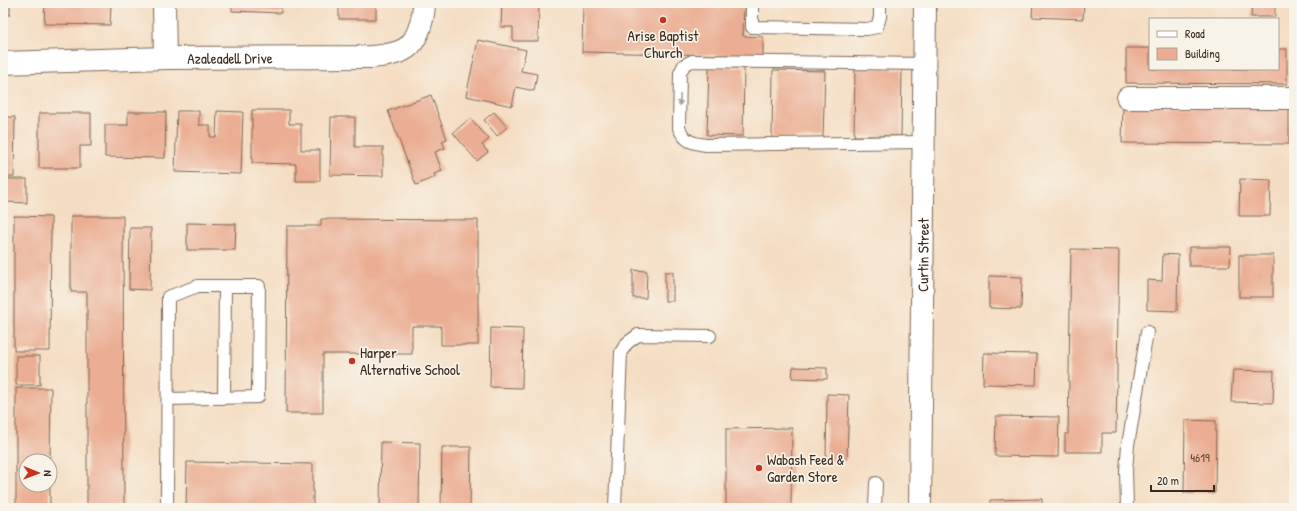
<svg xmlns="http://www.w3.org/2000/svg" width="1297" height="511" font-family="'Patrick Hand',sans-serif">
<rect width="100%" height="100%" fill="#f7f3e8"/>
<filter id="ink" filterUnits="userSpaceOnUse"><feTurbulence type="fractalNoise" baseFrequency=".025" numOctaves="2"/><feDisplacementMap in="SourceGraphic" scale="8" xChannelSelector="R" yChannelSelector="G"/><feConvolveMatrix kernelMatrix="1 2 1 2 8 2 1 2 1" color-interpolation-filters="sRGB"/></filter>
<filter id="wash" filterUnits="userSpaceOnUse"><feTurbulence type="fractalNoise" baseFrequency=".012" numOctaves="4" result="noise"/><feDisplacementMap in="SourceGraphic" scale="16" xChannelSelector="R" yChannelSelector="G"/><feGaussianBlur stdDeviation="0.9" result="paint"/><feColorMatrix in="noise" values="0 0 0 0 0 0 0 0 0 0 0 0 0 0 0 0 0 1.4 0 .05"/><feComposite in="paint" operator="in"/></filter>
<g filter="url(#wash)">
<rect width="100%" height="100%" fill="#f5ddc3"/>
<g id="blocks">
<g fill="#ebad93">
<rect x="3" y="3" width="7" height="12"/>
<path d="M45,3H111L110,25L44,24Z"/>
<path d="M232,3H281V13L232,11Z"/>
<rect x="339" y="3" width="37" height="16"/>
<path d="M502,3H539L538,41H513V27H501Z"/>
<path d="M583,3H744L743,36L763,37V56L582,52Z"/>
<path d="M1033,3H1084L1083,19L1032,17Z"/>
<path d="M1252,3H1275V17H1251Z"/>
<path d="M478,40L526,50L521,71L537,74L534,91L516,87L512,106L466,96Z"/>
<path d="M1126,48H1150V69H1278V49H1287V84L1126,83Z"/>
<path d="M709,67L744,68L743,136L707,135Z"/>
<path d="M855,68L902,69L901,136H854Z"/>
<path d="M773,70L825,71L823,138H772Z"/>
<path d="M431,95L447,139L442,141L445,148L435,152L442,171L434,174L435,177L416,185L388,111Z"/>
<path d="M1123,105L1289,106V144L1122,143Z"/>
<path d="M252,110H289V124H301V150H320V181H296V164L252,163Z"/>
<path d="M177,111H199V125H210V137H216L217,111L243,112L241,174L175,172Z"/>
<path d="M128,112H166L165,158L105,157V125H128Z"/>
<path d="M494,112L507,127L497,136L484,120Z"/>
<path d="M39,113H91V146H80V168H39Z"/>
<path d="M3,117H15L14,177H3Z"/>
<path d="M331,117H355V147H383V176L330,175Z"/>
<path d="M470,118L489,139L482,145L488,152L477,161L453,133Z"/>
<path d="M4,179H27V203L4,202Z"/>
<path d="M1240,179L1271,180L1270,216H1239Z"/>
<path d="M14,216L51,217L50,351H14Z"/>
<path d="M71,216H123L124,508H87V292H71Z"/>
<path d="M321,219L478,220V345H441V326H412V354H323V413H286L287,226H321Z"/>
<path d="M187,223L236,224L235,250H187Z"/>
<path d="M130,228H151L150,290L129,289Z"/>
<path d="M1189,247H1231L1230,266H1189Z"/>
<path d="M1071,249L1119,250L1116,433H1102V452H1065V434H1068Z"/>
<path d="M1163,254L1178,255L1177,311L1147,310V280L1162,281Z"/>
<rect x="1239" y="255" width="34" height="42"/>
<path d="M633,270L647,271L646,298H633Z"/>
<rect x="665" y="272" width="8" height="29"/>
<path d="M989,276L1022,277L1021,309L989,308Z"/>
<path d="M491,328L523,329L522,388L490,387Z"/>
<path d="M984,353L1037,354L1036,385L983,384Z"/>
<rect x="16" y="356" width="24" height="29"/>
<path d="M793,367L827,368V379L792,378Z"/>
<path d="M1233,370L1274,371L1273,403L1231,402Z"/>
<path d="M16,388H51L50,461H26V485H50V508H16Z"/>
<path d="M827,394L849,395L847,459H826Z"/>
<path d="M996,416L1059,417L1058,457L995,456Z"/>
<path d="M1185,420L1216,421L1215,493H1184Z"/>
<path d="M792,428L791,508H726V429Z"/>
<path d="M381,442L420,443L419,508H380Z"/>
<path d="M442,447H471L470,508H441Z"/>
<path d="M187,462L313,464V508H186Z"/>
<path d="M1042,499V508H990V500Z"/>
</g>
</g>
</g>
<g filter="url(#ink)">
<use href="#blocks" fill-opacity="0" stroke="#7c6958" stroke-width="1"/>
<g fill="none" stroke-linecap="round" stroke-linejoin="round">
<defs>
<g id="service">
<path d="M752,3V27L867,29L877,27L880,17V3"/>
<path d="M924,142L706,145C692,143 685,142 679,128L680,73L684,65L692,61L924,64"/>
<path d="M224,398L225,286"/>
<path d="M167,508L168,297L198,286H259L258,397L168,399"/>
<path d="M615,508L621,352L627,343L638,335L710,336"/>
<path d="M875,508L876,483"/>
<path d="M1127,508L1126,471L1128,445L1147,332"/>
</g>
<g id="minor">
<path d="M164,3L165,58"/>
<path id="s1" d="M3,63L165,58L371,57C382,56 402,54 410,45C419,36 424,15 424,3"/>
<path d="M1128,98H1294"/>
<path id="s2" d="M920,508L925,3"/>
</g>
</defs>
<use href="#service" stroke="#7c6958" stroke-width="14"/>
<use href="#minor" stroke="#7c6958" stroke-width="24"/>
<use href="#service" stroke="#fff" stroke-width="12"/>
<use href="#minor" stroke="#fff" stroke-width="22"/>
</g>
<defs><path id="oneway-solid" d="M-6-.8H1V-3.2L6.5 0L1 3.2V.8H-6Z"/></defs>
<use fill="#a79f9a" href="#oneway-solid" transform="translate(680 100) rotate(91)"/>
</g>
<g fill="#c8321e" stroke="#f7f3e8" stroke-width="1.5">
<circle cx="663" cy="20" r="4"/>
<circle cx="352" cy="361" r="4"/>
<circle cx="759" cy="468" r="4"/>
</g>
<g text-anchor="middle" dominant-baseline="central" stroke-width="3.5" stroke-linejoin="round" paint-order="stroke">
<g font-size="13" fill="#674b3b">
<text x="1200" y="457">4619</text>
</g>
<g font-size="15" fill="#3b2a1e" stroke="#f7f3e8" text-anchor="start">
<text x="663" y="35" text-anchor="middle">Arise Baptist<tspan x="663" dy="17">Church</tspan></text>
<text x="360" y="352">Harper<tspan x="360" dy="17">Alternative School</tspan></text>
<text x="767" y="459">Wabash Feed &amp;<tspan x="767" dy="17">Garden Store</tspan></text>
</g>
<g font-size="15" fill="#3b2a1e" stroke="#f7f3e8">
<text stroke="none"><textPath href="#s1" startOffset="227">Azaleadell Drive</textPath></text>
<text stroke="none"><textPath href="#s2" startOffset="253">Curtin Street</textPath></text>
</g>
</g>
<rect width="1297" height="511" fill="none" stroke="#f7f3e8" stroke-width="16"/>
<rect x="1149" y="18" width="130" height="52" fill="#f7f3e8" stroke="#aca397"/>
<rect x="1157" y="31" width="20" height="6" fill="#ffffff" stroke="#aca397"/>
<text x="1185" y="38" font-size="12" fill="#3b2a1e">Road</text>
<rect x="1157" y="48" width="20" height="12" fill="#ebad93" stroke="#aca397"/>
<text x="1185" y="58" font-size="12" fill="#3b2a1e">Building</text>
<g transform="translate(38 473) rotate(91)"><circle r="19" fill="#f7f3e8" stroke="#aca397"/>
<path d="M0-3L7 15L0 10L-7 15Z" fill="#c8321e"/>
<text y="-6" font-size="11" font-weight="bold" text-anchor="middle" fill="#3b2a1e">N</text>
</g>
<path d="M1151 485v6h63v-6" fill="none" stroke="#3b2a1e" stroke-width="2"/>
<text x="1157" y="485" font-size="12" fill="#3b2a1e" stroke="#f7f3e8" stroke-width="3" paint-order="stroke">20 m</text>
</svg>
